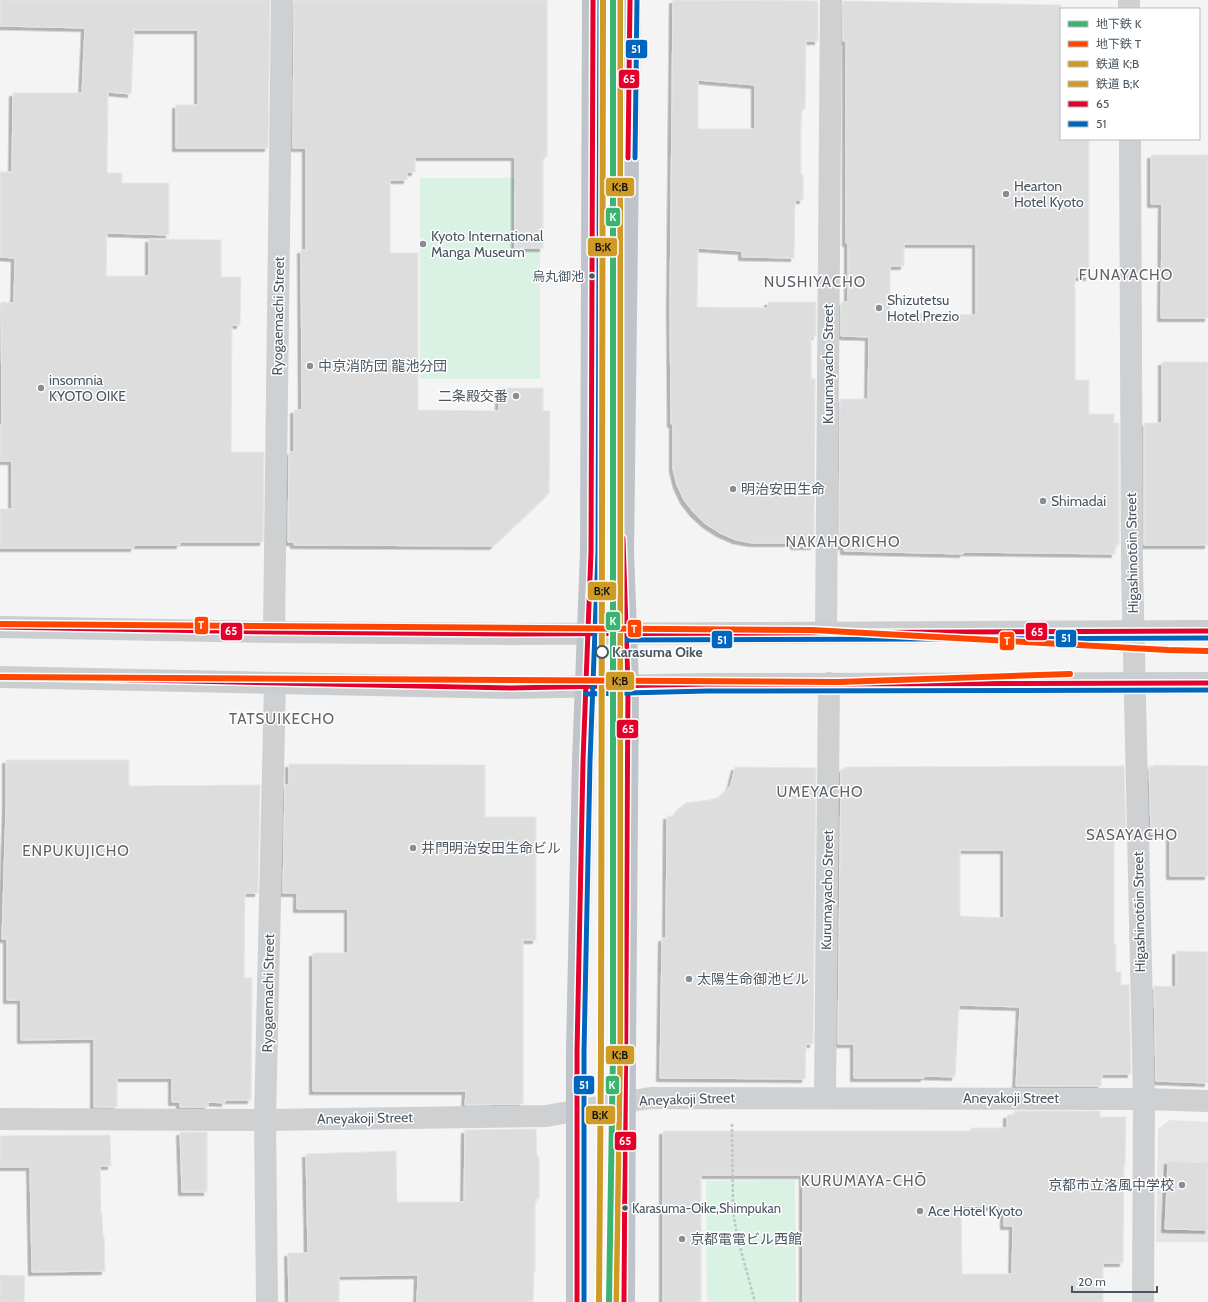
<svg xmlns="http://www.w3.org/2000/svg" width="1208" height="1302" font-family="Cabin,'Noto Sans JP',sans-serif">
<defs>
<filter id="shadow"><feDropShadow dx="-3.5" dy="3.5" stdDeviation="0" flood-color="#0004"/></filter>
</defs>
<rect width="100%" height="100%" fill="#f4f4f4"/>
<path fill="#e6e5e6" d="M1170,1120L1208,1122V1242H1156L1158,1129Z"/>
<g fill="#d9f2e3">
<path d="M420,178H518V194H513V249L540,250V379H420Z"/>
<path d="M795,1180L796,1302H707L706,1181Z"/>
</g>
<g fill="#ddddde" stroke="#e5e6e7" fill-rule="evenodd" filter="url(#shadow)">
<path d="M0,0H270L268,148H176V105H198V30H134L131,94L108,92L107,173H122V183H169V235L107,233L106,276H149V239L221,240V277H241L240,325H232L231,452H264L263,542H180V545H134V548H0V509H12V461H0V425H2L1,302L14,303L15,258L0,257V172H12L13,93H82L85,28L0,26Z"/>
<path d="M294,0H547V157H543V248H515V157H415V172H407V180H390V253H418V410L499,411V388H543V411H550L549,493L493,546L294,545V542H288L289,452H294V410H302L301,250H306V148H293Z"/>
<path d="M673,0L818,1V41H806L805,109H802L801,125V175H803V200H795L794,258L742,257V251L698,248L697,307L768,308V302H816V336H811V379H815V398L814,546H794V543H752L736,540L720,533L706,524L694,513L684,500L677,485L673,469V424H671L670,308ZM698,80L755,85V129H698Z"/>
<path d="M843,1L1061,5V139H1089V277H1075V380H1089V414H1114V423H1119V545H1115V554L963,552V554L844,551V546H839L840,399H868L869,337L841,336V302H848V243H846V41H843ZM904,244H976V315L890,313V266H904Z"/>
<path d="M1151,155H1208V318H1161L1162,204H1151Z"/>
<path d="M1162,362H1208V545H1144V423H1162Z"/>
<path d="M6,760H129V786L260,785L258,893H245L244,978H252L251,1100H225V1103L208,1102V1107H180V1102H172V1078H117V1107H94V1039L21,1040V1000H7V939H2L6,809Z"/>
<path d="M289,764L485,765V817H536V940H523V1104L465,1105L466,1091H313V953H348V909H297V893H283L285,785H289Z"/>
<path d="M1154,765L1208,766V876H1170V834H1151L1149,766H1154Z"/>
<path d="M1124,766L1126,834H1114V944H1116V972H1121V985H1129L1131,1074H1102L1101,1086H1016L1020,1007L959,1005L955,1077L924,1076V1078H854V1044H838L841,769H845V767ZM960,850H1004V918L960,916Z"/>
<path d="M735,767L816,768L813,1044H806L805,1079L660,1078L662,938H666L667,816H674L682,806L686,803L709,800L719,797L728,789L731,784Z"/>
<path d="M1176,951L1208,952V1083L1156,1081L1154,986L1176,987Z"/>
<path d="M1015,1111H1100V1117H1126L1125,1165H1124L1123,1263H1103V1302H803V1175H701V1302H663V1131H971V1128H1007V1115H1014ZM961,1206L1004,1207V1226H1013L1012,1274H962Z"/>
<path d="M536,1129L537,1157H539V1199H535V1272H534L533,1302H417L418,1275L339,1276V1302H289L288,1253H308L306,1154L396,1151L397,1202H464L465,1130Z"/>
<path d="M180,1132H207V1192H182Z"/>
<path d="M110,1135L111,1166H100L101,1214H102L103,1237L104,1236L105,1271L32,1272L30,1167H0V1136Z"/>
<path d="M1168,1161L1208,1163V1230L1165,1229Z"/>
<path d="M0,1275L25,1276L24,1302H0Z"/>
</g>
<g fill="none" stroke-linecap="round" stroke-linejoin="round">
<path stroke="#bcc7c4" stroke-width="2.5" stroke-dasharray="3 2" stroke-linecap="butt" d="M732,1124L733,1210L737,1236L755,1302"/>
<g stroke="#ced0d2" stroke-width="22">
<path d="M1129,0V9"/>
<path d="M1130,139L1132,565L1144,1099L1143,1302"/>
<path d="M274,632L282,0"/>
<path d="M826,633L831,0"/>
<path d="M825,1097L829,683"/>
<path d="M0,1119L265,1120L546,1116L650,1098L1144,1099L1208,1101"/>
<path d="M267,1302L265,1120L275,683"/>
</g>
<g stroke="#caced1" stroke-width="22">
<path d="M0,627L274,632L511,634L1208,631"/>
<path d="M0,677L511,688L707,684L1208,683"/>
</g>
<g stroke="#bec4c9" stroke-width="22">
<path d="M577,1302V1052L583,761L591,552L593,0"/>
<path d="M624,1302L625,1053L628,686L623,552L630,0"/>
</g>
<defs>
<g id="bus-1">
<path d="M628,158L630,0"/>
<path d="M623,538L628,686L624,1302"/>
<path d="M0,627L274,632L511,634L1208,631"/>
<path d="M0,677L511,688L707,684L1208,683"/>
<path d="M577,1302V1052L583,761L591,552L593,0"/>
</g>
<g id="bus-2">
<path d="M635,158L637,0"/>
<path d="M616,538L619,634L621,638L625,640L1208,638"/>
<path d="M586,694L707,691L1208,690"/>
<path d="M584,1302V1052L590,761L598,552L600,0"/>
</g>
</defs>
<use href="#bus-1" stroke="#fff" stroke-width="8"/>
<use href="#bus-2" stroke="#fff" stroke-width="8"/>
<use href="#bus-1" stroke="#e4002b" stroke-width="5"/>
<use href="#bus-2" stroke="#0065bd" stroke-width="5"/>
<defs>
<path id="rail-1" d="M616,1302L620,1051V0"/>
<path id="rail-2" d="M599,1302L601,1051L603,0"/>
</defs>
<use href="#rail-1" stroke="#fff" stroke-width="9"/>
<use href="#rail-2" stroke="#fff" stroke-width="9"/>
<use href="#rail-1" stroke="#cf9a25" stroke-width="6"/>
<use href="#rail-2" stroke="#cf9a25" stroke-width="6"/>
<defs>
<path id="metro-1" d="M609,1302L613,1051V0"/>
<g id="metro-2">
<path d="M0,624L812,630L1168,650L1208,651"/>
<path d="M0,677L839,682L1070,674"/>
</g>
</defs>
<use href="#metro-1" stroke="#fff" stroke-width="9"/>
<use href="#metro-2" stroke="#fff" stroke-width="9"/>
<use href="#metro-1" stroke="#3cb371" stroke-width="6"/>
<use href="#metro-2" stroke="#ff4500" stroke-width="6"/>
</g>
<g fill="#868d94" stroke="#fff" stroke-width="1.5">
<circle cx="1006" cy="194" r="4"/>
<circle cx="423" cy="244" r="4"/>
<circle cx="879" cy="308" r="4"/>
<circle cx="310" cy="366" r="4"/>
<circle cx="41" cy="388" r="4"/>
<circle cx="516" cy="396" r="4"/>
<circle cx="733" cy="489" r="4"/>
<circle cx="1043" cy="501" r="4"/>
<circle cx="413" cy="848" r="4"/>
<circle cx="689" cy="979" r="4"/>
<circle cx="1182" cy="1185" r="4"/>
<circle cx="920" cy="1211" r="4"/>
<circle cx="682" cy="1239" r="4"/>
</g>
<g fill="#4a5661" stroke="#fff" stroke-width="1.5">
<circle cx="592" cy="276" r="3.5"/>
<circle cx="625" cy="1208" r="3.5"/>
</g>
<circle fill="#fff" stroke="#4a5661" stroke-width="2" cx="602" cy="652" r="6"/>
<g text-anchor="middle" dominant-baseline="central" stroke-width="3" stroke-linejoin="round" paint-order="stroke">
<g font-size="13" fill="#4a5661" stroke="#fff" text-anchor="end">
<text x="584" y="276">烏丸御池</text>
<text x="632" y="1208" text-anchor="start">Karasuma-Oike,Shimpukan</text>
</g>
<g font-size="14" fill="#4a5661" stroke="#fff" text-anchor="start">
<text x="1014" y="186">Hearton<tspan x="1014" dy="16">Hotel Kyoto</tspan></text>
<text x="431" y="236">Kyoto International<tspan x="431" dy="16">Manga Museum</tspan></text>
<text x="887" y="300">Shizutetsu<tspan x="887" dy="16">Hotel Prezio</tspan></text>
<text x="318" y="366">中京消防団 龍池分団</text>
<text x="49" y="380">insomnia<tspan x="49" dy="16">KYOTO OIKE</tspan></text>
<text x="508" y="396" text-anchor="end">二条殿交番</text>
<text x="741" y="489">明治安田生命</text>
<text x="1051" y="501">Shimadai</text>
<text x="421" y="848">井門明治安田生命ビル</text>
<text x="697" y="979">太陽生命御池ビル</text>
<text x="1174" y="1185" text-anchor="end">京都市立洛風中学校</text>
<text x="928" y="1211">Ace Hotel Kyoto</text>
<text x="690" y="1239">京都電電ビル西館</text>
</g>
<g font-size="14" fill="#4a5661" stroke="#fff">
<text transform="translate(278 316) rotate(-89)">Ryogaemachi Street</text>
<text transform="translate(828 364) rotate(-90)">Kurumayacho Street</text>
<text transform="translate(1132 553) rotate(-91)">Higashinotōin Street</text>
<text transform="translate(827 890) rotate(-89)">Kurumayacho Street</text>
<text transform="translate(1139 912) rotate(-91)">Higashinotōin Street</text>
<text transform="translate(268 993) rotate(-89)">Ryogaemachi Street</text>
<text x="1011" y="1098">Aneyakoji Street</text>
<text transform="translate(687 1099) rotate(-2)">Aneyakoji Street</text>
<text transform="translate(365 1118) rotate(-1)">Aneyakoji Street</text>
</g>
<g font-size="14" font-weight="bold" fill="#4a5661" stroke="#fff" text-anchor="start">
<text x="612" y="652">Karasuma Oike</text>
</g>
<g font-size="15" letter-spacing="1" fill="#5f6368" stroke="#fff">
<text x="1126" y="275">FUNAYACHO</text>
<text x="815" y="282">NUSHIYACHO</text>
<text x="843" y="542">NAKAHORICHO</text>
<text x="282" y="719">TATSUIKECHO</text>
<text x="820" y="792">UMEYACHO</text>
<text x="1132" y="835">SASAYACHO</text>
<text x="76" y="851">ENPUKUJICHO</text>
<text x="864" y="1181">KURUMAYA-CHŌ</text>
</g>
</g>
<g stroke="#fff" stroke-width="1.5">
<rect x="625" y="39" width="23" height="20" rx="4" fill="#0065bd"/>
<rect x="618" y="69" width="22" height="20" rx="4" fill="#e4002b"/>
<rect x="605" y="177" width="30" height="20" rx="4" fill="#cf9a25"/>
<rect x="605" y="207" width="16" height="20" rx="4" fill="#3cb371"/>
<rect x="587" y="237" width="31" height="20" rx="4" fill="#cf9a25"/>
<rect x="587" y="581" width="30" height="20" rx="4" fill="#cf9a25"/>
<rect x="605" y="611" width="16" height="20" rx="4" fill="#3cb371"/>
<rect x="194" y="616" width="15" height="19" rx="4" fill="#ff4500"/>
<rect x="627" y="619" width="15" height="19" rx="4" fill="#ff4500"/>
<rect x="220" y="622" width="23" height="19" rx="4" fill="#e4002b"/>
<rect x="1025" y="622" width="23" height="19" rx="4" fill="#e4002b"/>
<rect x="1055" y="629" width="22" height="19" rx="4" fill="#0065bd"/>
<rect x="711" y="630" width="22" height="19" rx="4" fill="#0065bd"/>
<rect x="999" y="631" width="16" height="20" rx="4" fill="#ff4500"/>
<rect x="605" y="671" width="30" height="20" rx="4" fill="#cf9a25"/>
<rect x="616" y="719" width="23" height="20" rx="4" fill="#e4002b"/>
<rect x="605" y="1045" width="30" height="20" rx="4" fill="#cf9a25"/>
<rect x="573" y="1075" width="22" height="20" rx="4" fill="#0065bd"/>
<rect x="605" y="1075" width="15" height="20" rx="4" fill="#3cb371"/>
<rect x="585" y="1105" width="31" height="20" rx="4" fill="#cf9a25"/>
<rect x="614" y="1131" width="23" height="20" rx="4" fill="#e4002b"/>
</g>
<g font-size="11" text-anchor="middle" font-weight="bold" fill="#fff">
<text x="636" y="53">51</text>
<text x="629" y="83">65</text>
<text x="613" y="221">K</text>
<text x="613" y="625">K</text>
<text x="201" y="629">T</text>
<text x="634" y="633">T</text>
<text x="231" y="635">65</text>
<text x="1037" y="636">65</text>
<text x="1066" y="642">51</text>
<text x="722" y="644">51</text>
<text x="1007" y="645">T</text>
<text x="628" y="733">65</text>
<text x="584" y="1089">51</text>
<text x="612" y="1089">K</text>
<text x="625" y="1145">65</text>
</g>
<g font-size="11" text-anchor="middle" font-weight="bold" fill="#111">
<text x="620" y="191">K;B</text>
<text x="603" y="251">B;K</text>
<text x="602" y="595">B;K</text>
<text x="620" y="685">K;B</text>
<text x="620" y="1059">K;B</text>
<text x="600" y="1119">B;K</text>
</g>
<rect x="1060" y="8" width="140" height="132" fill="#ffffff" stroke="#b7bbc0"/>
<rect x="1068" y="21" width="20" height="6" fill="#3cb371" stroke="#b7bbc0"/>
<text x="1096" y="28" font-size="12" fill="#4a5661">地下鉄 K</text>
<rect x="1068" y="41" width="20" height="6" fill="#ff4500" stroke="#b7bbc0"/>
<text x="1096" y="48" font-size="12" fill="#4a5661">地下鉄 T</text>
<rect x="1068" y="61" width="20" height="6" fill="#cf9a25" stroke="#b7bbc0"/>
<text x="1096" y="68" font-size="12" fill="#4a5661">鉄道 K;B</text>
<rect x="1068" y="81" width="20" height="6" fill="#cf9a25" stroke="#b7bbc0"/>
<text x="1096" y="88" font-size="12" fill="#4a5661">鉄道 B;K</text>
<rect x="1068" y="101" width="20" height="6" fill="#e4002b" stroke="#b7bbc0"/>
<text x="1096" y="108" font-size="12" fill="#4a5661">65</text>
<rect x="1068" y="121" width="20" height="6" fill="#0065bd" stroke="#b7bbc0"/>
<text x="1096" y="128" font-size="12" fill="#4a5661">51</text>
<path d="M1072 1286v6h85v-6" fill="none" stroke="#4a5661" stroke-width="2"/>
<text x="1078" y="1286" font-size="12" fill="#4a5661" stroke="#ffffff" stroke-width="3" paint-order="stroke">20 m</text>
</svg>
